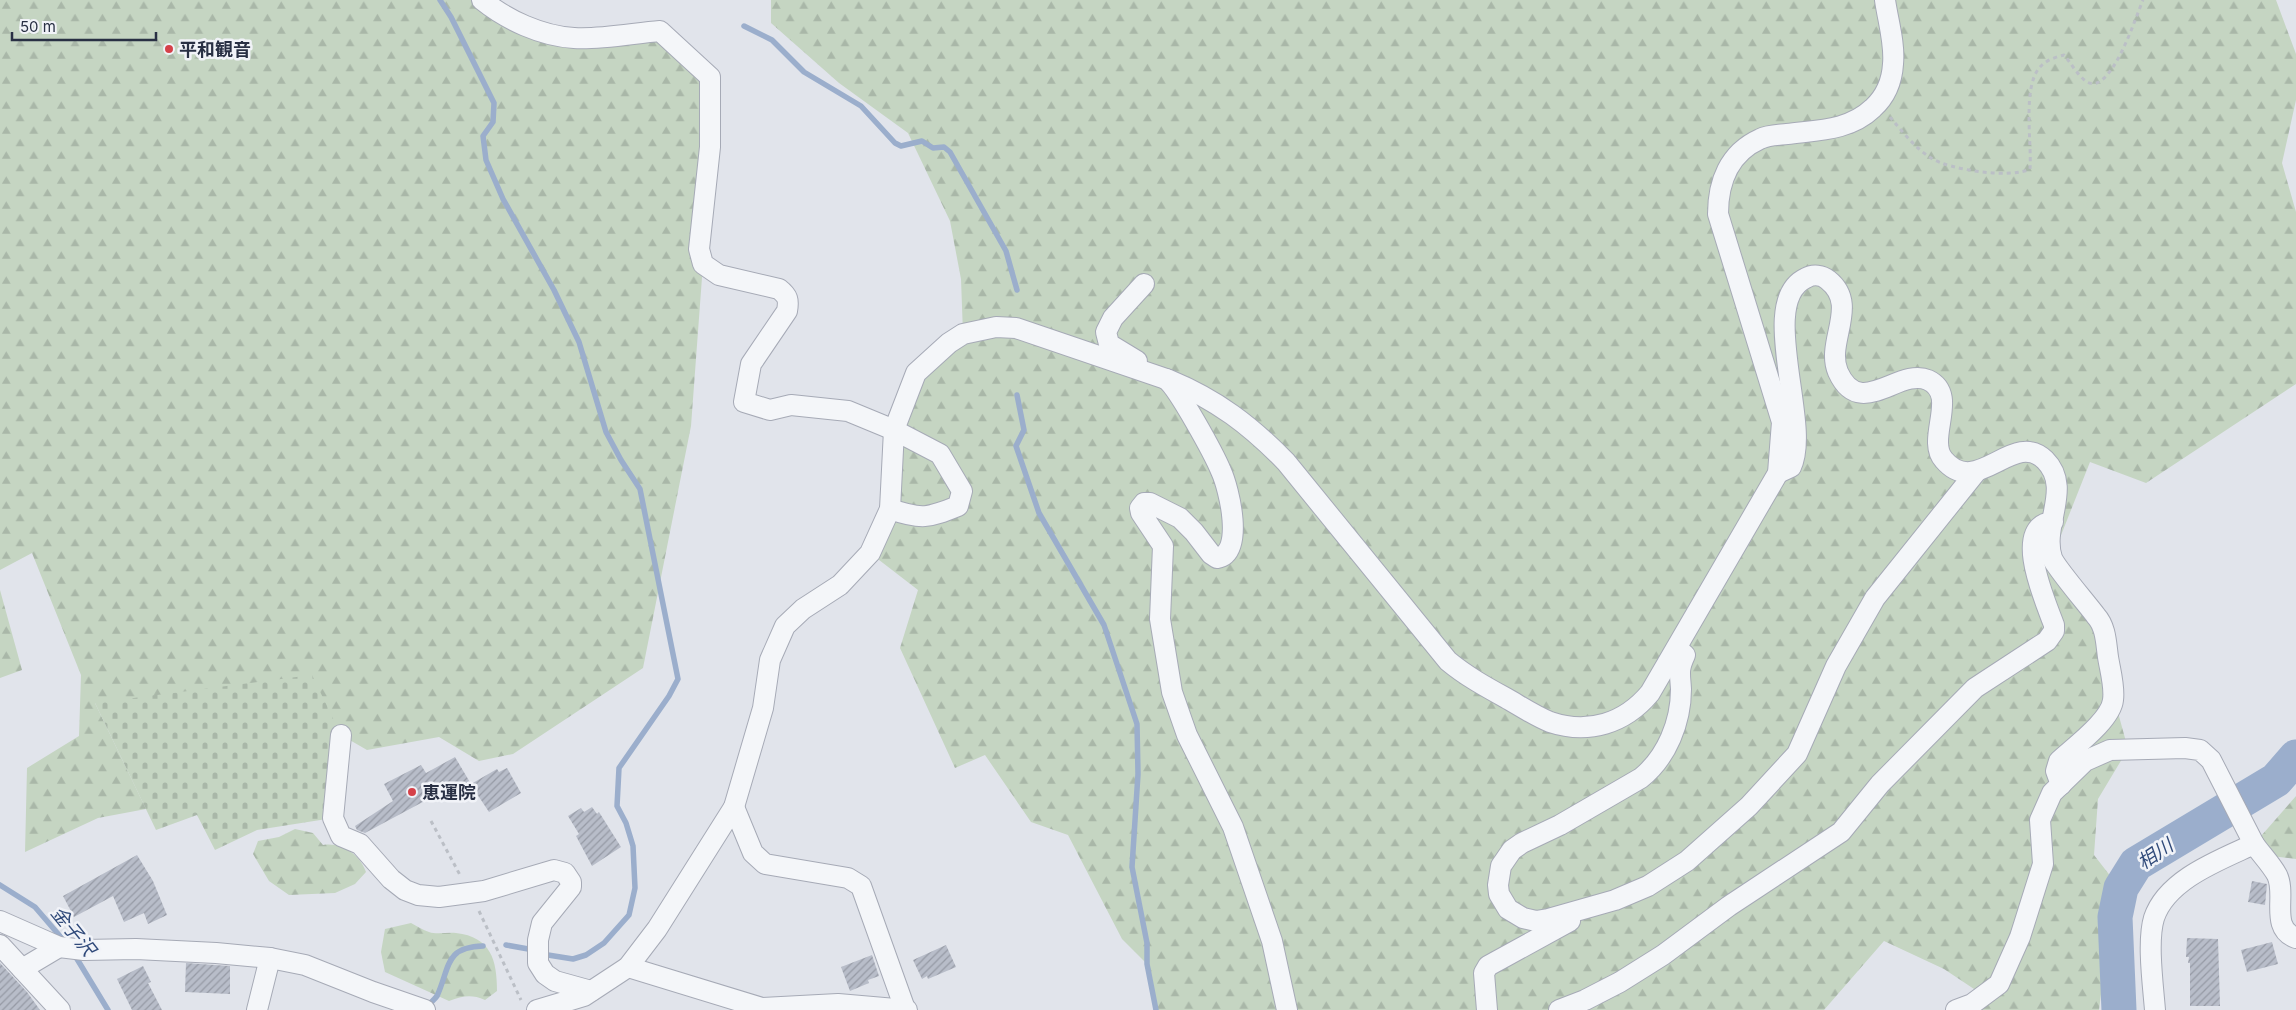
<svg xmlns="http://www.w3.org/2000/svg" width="2296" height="1010" font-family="Inter,'Noto Sans JP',sans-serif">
<defs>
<pattern id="forest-firs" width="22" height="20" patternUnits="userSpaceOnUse" patternTransform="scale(1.25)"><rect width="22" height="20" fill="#c5d5c2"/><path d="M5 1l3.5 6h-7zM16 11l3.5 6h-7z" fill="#a9b7a8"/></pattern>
<pattern id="cemetery-stones" width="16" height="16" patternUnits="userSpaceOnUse" patternTransform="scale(1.25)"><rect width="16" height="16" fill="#c5d5c2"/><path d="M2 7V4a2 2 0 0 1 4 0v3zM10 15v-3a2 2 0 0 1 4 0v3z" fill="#a9b7a8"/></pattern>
<pattern id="building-hatch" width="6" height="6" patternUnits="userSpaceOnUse" patternTransform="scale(1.25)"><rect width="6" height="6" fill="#b8bdc9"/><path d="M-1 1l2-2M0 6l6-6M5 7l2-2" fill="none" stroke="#969aa5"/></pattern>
</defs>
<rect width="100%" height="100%" fill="#e1e4eb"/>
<g fill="url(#forest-firs)">
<path d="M0,0H482L535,29L660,31L710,77L703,264L691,426L643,668L513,754L479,761L439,737L367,750L341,735L95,703L146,809L98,818L25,852L27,768L79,736L81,675L32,553L0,570Z"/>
<path d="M771,0H2276L2296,54V100L2282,163L2296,212V384L2146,483L2090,462L2052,558L2100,620L2114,698L2128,749L2098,799L2094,855L2115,882L2099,1010H1956L1983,995L1944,969L1884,941L1824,1010H1156L1147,964L1122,939L1068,835L1031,822L985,755L955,768L900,648L918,590L870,553L916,373L963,334L961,279L950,221L908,133L839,83L771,23Z"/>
<path d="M0,590L22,670L0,678Z"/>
<path d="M2296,796V859L2262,855L2254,844Z"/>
<path d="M295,829L313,833L323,845C341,842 360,854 366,872L355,884L335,893L289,895L269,881L253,854L258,841L279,837Z"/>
<path d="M411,923C417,926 423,930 429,932C437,935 447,932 456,933C491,937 497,960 497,991L485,1000C471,994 463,996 449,1001L385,972L381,952L385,929Z"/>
</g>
<path fill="url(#cemetery-stones)" d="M312,675L341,735L333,818L257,830L215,850L197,815L156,830L95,703Z"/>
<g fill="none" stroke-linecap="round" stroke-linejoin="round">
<g stroke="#9baecc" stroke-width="5.5">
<path d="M440,0L451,17L494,103L493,122L483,136L486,160L503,199L554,290L579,342L606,432L621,460L640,489L678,679L669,696L619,768L617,806L626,823L633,846L635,888L629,915L604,943L586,955L573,959L548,955"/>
<path d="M744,26L772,40L804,72L861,106L895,143L901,146L922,141L933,148L944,147L950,152L1006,251L1017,290"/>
<path d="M1017,395L1024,430L1016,446L1039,513L1104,625L1137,724L1138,774L1132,867L1147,943V964L1156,1010"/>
<path d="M0,885L35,907L65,942"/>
<path d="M506,945L534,950"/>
<path d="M74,954L108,1010"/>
<path d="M426,1008C429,1004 434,1000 437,996C450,968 444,947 483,946"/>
</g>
<path stroke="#9baecc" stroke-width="35" d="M2119,1010L2115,917L2121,888L2136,864L2276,780L2296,757"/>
</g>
<g fill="url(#building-hatch)">
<path d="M455,757L471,784L497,769L499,772L507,768L521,793L489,812L471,785L451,796L447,789L365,833L357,830L355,826L393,801L384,784L421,765L426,773Z"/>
<path d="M592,807L597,814L599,812L621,847L592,866L576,836L579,834L568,816L581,808L584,812Z"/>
<path d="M137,855L153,881L167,915L148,924L144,913L124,922L113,896L74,917L63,896Z"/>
<path d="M2252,881L2267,884L2265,905L2248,902Z"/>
<path d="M2187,938L2218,939L2220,1006H2190V963H2188L2189,957H2186Z"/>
<path d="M2272,942L2278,964L2247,972L2241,950Z"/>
<path d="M946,945L956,967L928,979L927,976L922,979L913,960Z"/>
<path d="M872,955L879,976L868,980L869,983L850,991L841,967Z"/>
<path d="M0,963L27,992L40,1010H0Z"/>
<path d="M186,963L230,966V994L185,992Z"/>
<path d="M143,966L151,982L148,983L162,1010H132L117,979Z"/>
</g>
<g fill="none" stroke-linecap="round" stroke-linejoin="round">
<defs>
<g id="minor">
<path d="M482,0C507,20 541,36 574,38C598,40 635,33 660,31L710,77V147L699,249L703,264L719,275L779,289C788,296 789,300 787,311L751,364L744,402L770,410L791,405L848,411L894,430L940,454L962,491L958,506C928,518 922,520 890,509"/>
<path d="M1137,361L1109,344L1106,332L1113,318L1144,284"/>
<path d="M1166,379C1178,388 1214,454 1221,471C1229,488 1245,554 1217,558L1211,554L1194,532L1180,518L1150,503H1144L1140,508L1141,513L1163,546L1160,619L1172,692L1187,735L1233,827L1272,941L1287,1010"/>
<path d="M1778,473L1791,467C1812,424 1756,301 1806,278C1813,274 1822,275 1828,280C1860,305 1825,342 1838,372C1860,421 1899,367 1928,380C1960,395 1925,439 1944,460C1977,499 2013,429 2045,460C2073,488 2041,525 2052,558C2056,568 2088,605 2096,616C2106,627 2106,643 2108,657C2110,670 2115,687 2113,700C2111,720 2074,747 2059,761L2056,771L2061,785"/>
<path d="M1678,649L1685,655C1678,670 1680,673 1681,689C1681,722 1667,757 1641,778L1560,825L1522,843L1512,850L1501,866L1498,885L1499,894L1508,909L1523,918L1536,921L1548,919L1615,900L1648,886L1687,861L1749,806L1797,754L1836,666L1875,598L1976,472"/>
<path d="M341,735L333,818L341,836L360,844L391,879L405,890L418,895L439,897L484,891L554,870L565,873L571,882V887L542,923L538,940V963L545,974L555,981L591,991"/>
<path d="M734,807L763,708L770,660L785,626L803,609L840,585L870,553L890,509L894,430L916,373L949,343L963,334L996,327L1016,328L1169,380C1217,400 1250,425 1286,462L1448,661C1466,676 1486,687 1506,698C1520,706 1535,716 1550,722C1589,735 1625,723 1650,693L1778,473L1782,422L1718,214C1718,182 1729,153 1760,139C1768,135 1778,135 1787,134C1817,130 1849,131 1873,108C1885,97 1892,81 1893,64C1895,43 1888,21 1885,0"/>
<path d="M0,921L59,947L84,950L136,949L216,953L270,958L305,965L373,992L425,1010"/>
<path d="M0,945L60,1010"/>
<path d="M628,967L762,1008"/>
<path d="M22,969L59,947"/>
<path d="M257,1010L270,958"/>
<path d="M537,1010L584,996L628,967L657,929L734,807L753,853L765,864L848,878L861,886L905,1009"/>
<path d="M762,1010V1008L838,1004L907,1010"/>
<path d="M1487,1010L1484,973L1488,966L1570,921"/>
<path d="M1559,1010L1585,1000L1620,982L1663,955L1729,906L1841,832L1880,784L1975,688L2047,641L2054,631V625C2046,603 2011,525 2053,522"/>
<path d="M1956,1010L1972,1004L1999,984L2020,937L2043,864L2040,820L2052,793L2085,761L2110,750L2185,748L2200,750L2211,760L2254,844"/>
<path d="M2155,1010C2153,985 2147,941 2154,918C2167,879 2220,860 2254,844C2261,854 2271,864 2277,875C2287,895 2269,928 2296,938"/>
</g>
</defs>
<use href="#minor" stroke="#a6aab6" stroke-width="22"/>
<g stroke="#bbbfc6" stroke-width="3" stroke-dasharray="4 4" stroke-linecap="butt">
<path d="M1890,117C1902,131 1915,148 1931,158C1950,170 2011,179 2030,169C2032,143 2022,87 2040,67C2046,60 2056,57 2064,55C2071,63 2078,76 2087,82C2111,96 2136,16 2143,0"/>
<path d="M431,821L460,875"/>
<path d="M479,911L521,1000"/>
</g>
<use href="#minor" stroke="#f4f6f9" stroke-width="20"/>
</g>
<g fill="#d54149" stroke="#f1f3f8" stroke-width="2">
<circle cx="169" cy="49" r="5"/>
<circle cx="412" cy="792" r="5"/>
</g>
<g text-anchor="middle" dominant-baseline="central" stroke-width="5" stroke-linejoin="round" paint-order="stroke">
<g font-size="18" font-weight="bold" fill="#293044" stroke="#f1f3f8" text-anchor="start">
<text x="179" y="49">平和観音</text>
<text x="422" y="792">恵運院</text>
</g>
<g font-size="19" font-style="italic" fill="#304a7a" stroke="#f1f3f8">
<text transform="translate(2155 854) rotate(-34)">相川</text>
<text transform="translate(73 931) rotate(51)">金子沢</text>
</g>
</g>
<path d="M12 32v8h144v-8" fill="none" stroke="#293044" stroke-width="2.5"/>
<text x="20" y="32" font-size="15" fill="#293044" stroke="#f1f3f8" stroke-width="4" paint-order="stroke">50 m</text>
</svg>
